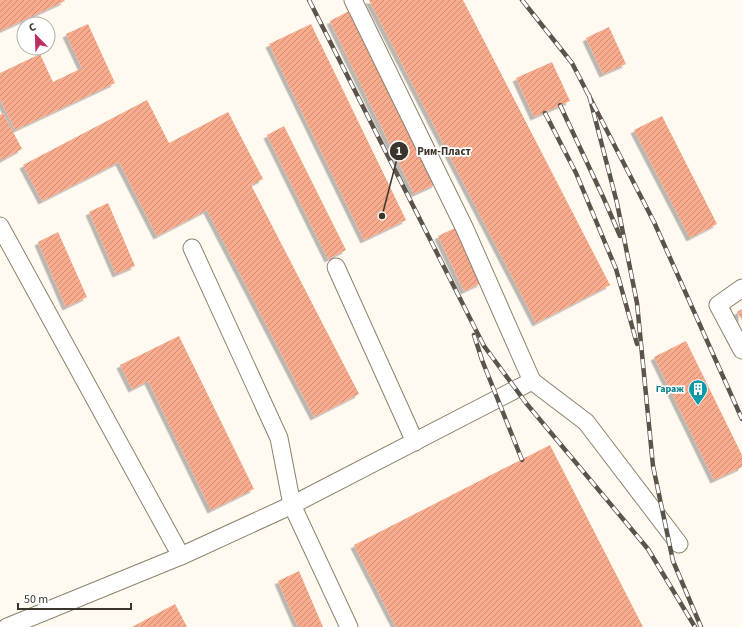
<svg xmlns="http://www.w3.org/2000/svg" width="742" height="627" font-family="'Source Sans 3',sans-serif">
<defs>
<pattern id="building-hatch" width="6" height="6" patternUnits="userSpaceOnUse"><rect width="6" height="6" fill="#f8ab8d"/><path d="M-1 1l2-2M0 6l6-6M5 7l2-2" fill="none" stroke="#ca8c73"/></pattern>
<filter id="shadow"><feDropShadow dx="-3.5" dy="3.5" stdDeviation="0" flood-color="#0004"/></filter>
</defs>
<rect width="100%" height="100%" fill="#fff9f0"/>
<g fill="url(#building-hatch)" filter="url(#shadow)">
<path d="M0,0H64L65,1L0,31Z"/>
<path d="M369,0H463L610,285L536,323Z"/>
<path d="M351,10L436,184L414,194L330,21Z"/>
<path d="M88,24L115,83L15,130L0,99V73L40,54L53,82L82,68L66,34Z"/>
<path d="M311,24L406,220L364,240L269,44Z"/>
<path d="M609,27L626,64L603,74L586,38Z"/>
<path d="M552,62L570,101L534,117L516,78Z"/>
<path d="M147,100L169,143L228,112L263,179L251,185L359,394L314,417L207,210L157,236L119,162L42,201L23,165Z"/>
<path d="M3,113L22,149L2,160L0,156V115Z"/>
<path d="M662,116L717,224L690,238L634,130Z"/>
<path d="M284,126L346,250L328,259L267,135Z"/>
<path d="M108,203L135,266L116,274L89,212Z"/>
<path d="M455,228L481,283L464,291L438,236Z"/>
<path d="M58,232L87,297L66,307L38,242Z"/>
<path d="M742,309V320L737,312Z"/>
<path d="M179,336L254,489L211,510L148,381L132,389L120,365Z"/>
<path d="M686,341L742,455V467L714,480L654,357Z"/>
<path d="M550,445L643,627H396L354,545Z"/>
<path d="M299,571L323,627H298L278,581Z"/>
<path d="M175,604L187,627H132Z"/>
</g>
<g fill="none" stroke-linecap="round" stroke-linejoin="round">
<defs>
<g id="minor">
<path d="M353,0L465,229L532,381"/>
<path d="M0,226L181,556"/>
<path d="M192,248L279,438L292,505L349,627"/>
<path d="M336,267L415,442"/>
<path d="M742,288L718,305L742,350"/>
<path d="M7,627L181,556L292,505L532,381L586,422L679,544"/>
</g>
</defs>
<use href="#minor" stroke="#8d816d" stroke-width="19"/>
<use href="#minor" stroke="#fff" stroke-width="17"/>
<defs>
<g id="rail">
<path d="M309,0L484,346L526,403L648,549L695,627"/>
<path d="M522,0L572,63L654,222L742,419"/>
<path d="M589,95L617,203L637,303L653,466L673,561L701,627"/>
<path d="M560,105L604,199L620,236"/>
<path d="M545,113L576,173L616,269L637,344"/>
<path d="M474,335L482,360L522,460"/>
</g>
</defs>
<use href="#rail" stroke="#5a544b" stroke-width="4.5"/>
<use href="#rail" stroke="#fff" stroke-width="3" stroke-dasharray="9" stroke-linecap="butt"/>
</g>
<defs>
<symbol id="building-pin" viewBox="-11 -11 22 30"><path d="M0 17L-7.5 6A9.5 9.5 0 1 1 7.5 6Z" fill="#0f9aa8" stroke="#fff"/><path d="M-4-6H4V6H1V3H-1V6H-4ZM-2.5-4.3h1.7v1.8h-1.7ZM.8-4.3h1.7v1.8H.8ZM-2.5-1h1.7V.8h-1.7ZM.8-1h1.7V.8H.8Z" fill="#fff"/></symbol>
</defs>
<g fill-rule="evenodd">
<use href="#building-pin" x="687" y="378" width="22" height="30"/>
</g>
<g text-anchor="middle" dominant-baseline="central" stroke-width="3.5" stroke-linejoin="round" paint-order="stroke">
<g font-size="10" font-weight="bold" fill="#0d838f" stroke="#fff" text-anchor="end">
<text x="684" y="389">Гараж</text>
</g>
</g>
<path fill="none" stroke="#3b352c" stroke-width="1.5" d="M382 216L399 151"/>
<g fill="#3b352c" stroke="#fff" stroke-width="1.5">
<circle cx="382" cy="216" r="4"/>
<circle cx="399" cy="151" r="10"/>
</g>
<g font-size="12" text-anchor="middle" font-weight="bold" fill="#fff">
<text x="399" y="155">1</text>
</g>
<g font-size="11" text-anchor="middle" font-weight="bold" fill="#3b352c" stroke="#fff" stroke-width="3.5" stroke-linejoin="round" paint-order="stroke">
<text x="444" y="155">Рим-Пласт</text>
</g>
<g transform="translate(36 36) rotate(337)"><circle r="19" fill="#ffffff" stroke="#b1aeab"/>
<path d="M0-3L7 15L0 10L-7 15Z" fill="#bc2f62"/>
<text y="-6" font-size="11" font-weight="bold" text-anchor="middle" fill="#3b352c">С</text>
</g>
<path d="M18 603v6h113v-6" fill="none" stroke="#3b352c" stroke-width="2"/>
<text x="24" y="603" font-size="12" fill="#3b352c" stroke="#ffffff" stroke-width="3" paint-order="stroke">50 m</text>
</svg>
